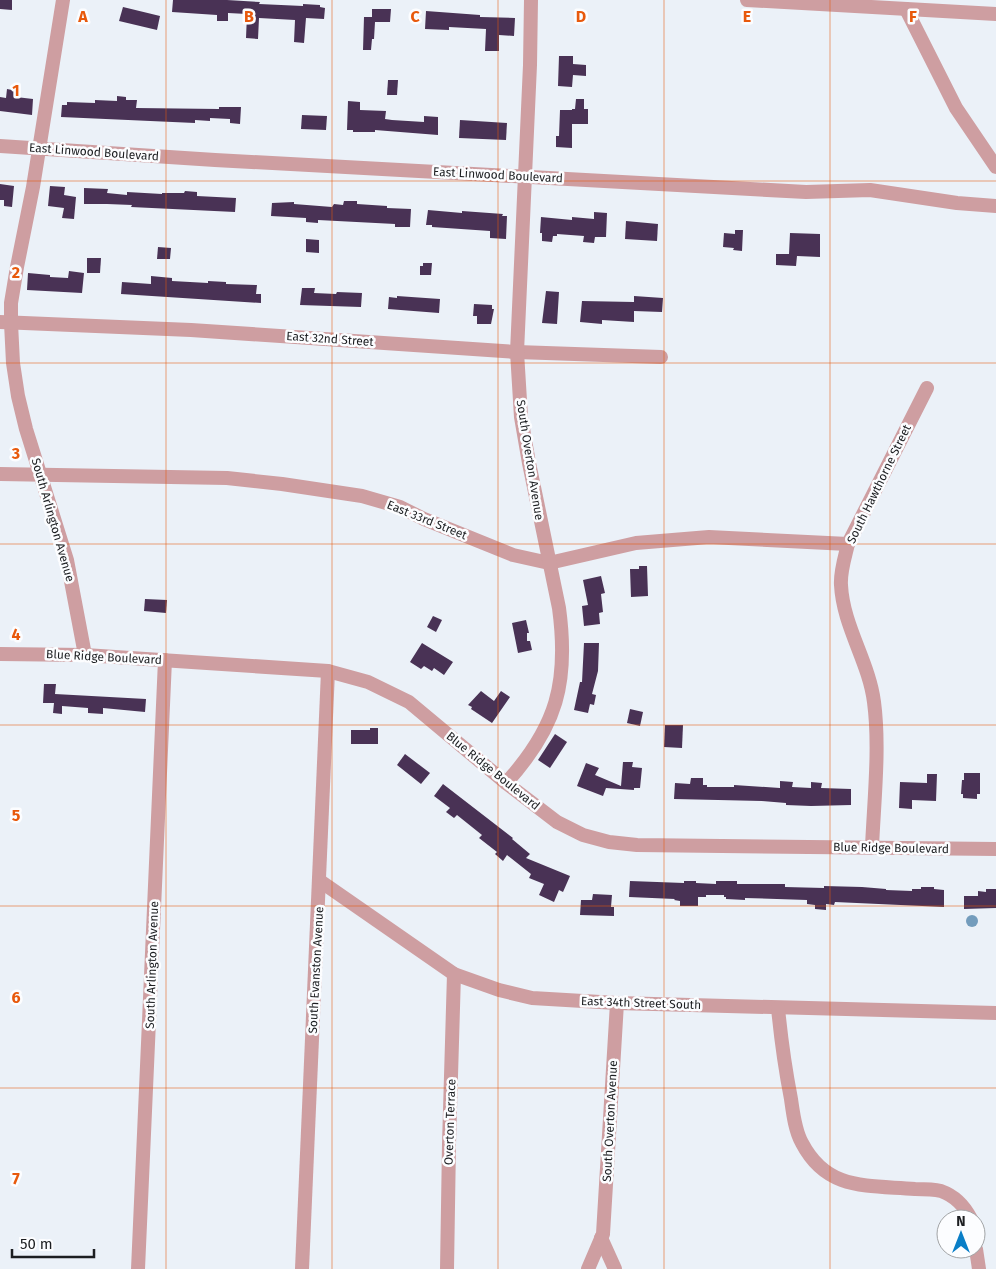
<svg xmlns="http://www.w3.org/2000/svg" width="996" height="1269" font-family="'Fira Sans',sans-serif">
<rect width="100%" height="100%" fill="#ebf1f8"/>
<circle fill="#739cbc" cx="972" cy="921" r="6"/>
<g fill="#493255">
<path d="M0,0H12V10L0,9Z"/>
<path d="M173,0H227L260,2L259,4L303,6V4L320,5V7L325,8L324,19L306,18L304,43L294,42L295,20L259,18L258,39L246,38L247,14L228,13V21H217V15L172,12Z"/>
<path d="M123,7L160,16L157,30L119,21Z"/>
<path d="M372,9H391L390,22H375L374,39H372L371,50H363L364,17H372Z"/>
<path d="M426,11L480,15V17L515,18L514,36L499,35V51H485L486,29L449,27V30L425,29Z"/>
<path d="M559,56H573V64L586,65V76L573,75L572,87L558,86Z"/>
<path d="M388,80H398L397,95H387Z"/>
<path d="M7,89L17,91L16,97L33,99L32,115L0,111V97L6,98Z"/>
<path d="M117,96L126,97V100H137L136,108L219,109V107H241L240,124L230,123V119L210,118V121L195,120V123L61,117L62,105H67V102L95,103V100L117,101Z"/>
<path d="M576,99H584V109H588V124H572V148L556,147V136H559L560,110H572V109H575Z"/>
<path d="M348,101L360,102V110L386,111L385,119L392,120L424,122V116L438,117V135L375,130V132H353V130H347Z"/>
<path d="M302,115L327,116L326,130L301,129Z"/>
<path d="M460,120L507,123L506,140L459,138Z"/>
<path d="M0,184L14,186L12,207L4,206V200H0Z"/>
<path d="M50,186L65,187L64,195L76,197L74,219L62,218L64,208L48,206Z"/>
<path d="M84,188L108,189L107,193L127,195V192L162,194V193H184L185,191L197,192V196L236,198L235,212L131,207L132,205L107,204H84Z"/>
<path d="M344,201H357V204L387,206V208L411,209L410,227H395V224L318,220V223L306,222V218L271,216L272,203L294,202V204L332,207L334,204L343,205Z"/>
<path d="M428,210L462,213V211L503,214L502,216H507L506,239L490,238V231L432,227V225H426Z"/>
<path d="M594,212L607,213L606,237H595L594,243L583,242L584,236L557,234V236H553L552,242L542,241V233H540L541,217L572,220V217L594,219Z"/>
<path d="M626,221L658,224L657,241L625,239Z"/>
<path d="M735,230H743L742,251L733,250L734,248L723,247L724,233L735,234Z"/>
<path d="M790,233L820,234V257L797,256L796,266L776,265V254H789Z"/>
<path d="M306,239L319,240V253L306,252Z"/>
<path d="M158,247L171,248L170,259H157Z"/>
<path d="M87,258H101L100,273H87Z"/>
<path d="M423,263H432L431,275H420V266H423Z"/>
<path d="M69,271L84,273L82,293L27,290L28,273L50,275V277L68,278Z"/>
<path d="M151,276L172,278V281L208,283V281L226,282V284L257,285L256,294H261V303L121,294L122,282L151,284Z"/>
<path d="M302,288H315L314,293L336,294L337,292L362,293L361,307L300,305Z"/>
<path d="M546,291L559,292L557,324L542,323Z"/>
<path d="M397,296L440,299L439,313L388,309L389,297L397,298Z"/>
<path d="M634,296L663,298L662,312L634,311V322L602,320V324L580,322L582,301L634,302Z"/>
<path d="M474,304L492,305V309H494L491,324H477V316H473Z"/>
<path d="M639,566H647L648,596L631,597L630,569H639Z"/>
<path d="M601,576L605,593L601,594L603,612L599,613L600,624L584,626L582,606L588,605L583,580Z"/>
<path d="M145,599L167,600L166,613L144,611Z"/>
<path d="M433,616L442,620L436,632L427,627Z"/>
<path d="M526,620L529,633H527V641H530L532,650L518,653L512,623Z"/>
<path d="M422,643L453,662L444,675L434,668L432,671L424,666L421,669L410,662Z"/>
<path d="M584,643H599L598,671L592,694L596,695L594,705L590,704L588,713L574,710L580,682H582Z"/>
<path d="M44,684H56L55,694L146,699L145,712L103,708V714L88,713V708L62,706V714L53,713L54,703H43Z"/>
<path d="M481,691L494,701L501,691L510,697L492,723L471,709L472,707L468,705Z"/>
<path d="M630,709L643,712L640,726L627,723Z"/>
<path d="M665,725H683L682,748L664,747Z"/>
<path d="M370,728H378V744H351V730H370Z"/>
<path d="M555,734L567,742L550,768L538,760Z"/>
<path d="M405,754L430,773L421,784L397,765Z"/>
<path d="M623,762H633L632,767L642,768L640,788H634V790L606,788L603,796L577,786L586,763L599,768L595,775L621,786Z"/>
<path d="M964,773H980V794H977V799L963,798V794H961L962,780H964Z"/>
<path d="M927,774H937L936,801L912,800V809L899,808L900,782L927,783Z"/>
<path d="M691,778H703V785H707V787H734V785L780,788V781L793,782L792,787L811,788V782L822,783L821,788L851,789V805L811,806L786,805V803L762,801L674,799L675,783L690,784Z"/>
<path d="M443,784L513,838L512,839L530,854L526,858L570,876L563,892L559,890L554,902L539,895L544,884L529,878L531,874L507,855L503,861L495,854L497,852L479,838L482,835L457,815L454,818L446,812L450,808L434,796Z"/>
<path d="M630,881L684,883V881H696V883L716,884V881H737V884H785V887L824,888V886L862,887L886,889V890L912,891V889H921V887H934V889L944,890V907L835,902L834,905L826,904V910L815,909V905L807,904V900L745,898V900L726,899V897H724V895H706V897H698V906H680V901L674,900L675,899L629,897Z"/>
<path d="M986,889H996V908L964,909V896H978V891L986,892Z"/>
<path d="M593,894L612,895L611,907H614V916L580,915L581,900H592Z"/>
</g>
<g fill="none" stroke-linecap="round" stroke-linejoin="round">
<g stroke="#ce9ea1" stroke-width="14">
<path d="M63,0L33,187L17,267L11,303V323L13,363L18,396L26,429L67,560L85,655"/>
<path d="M747,0L996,14"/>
<path d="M906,9L956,108L996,167"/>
<path d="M0,146L215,160L806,192L870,190L957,203L996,206"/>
<path d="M0,322L191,330L517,352L661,357"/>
<path d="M0,474L227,478L282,484L362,496L400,507L424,519L513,555L549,563L636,543L709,537L848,544"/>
<path d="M0,654L85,655L328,671L368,682L409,702L506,783L557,822L583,835L609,842L637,845L996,849"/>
<path d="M506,783C557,727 569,682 559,608L529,463L521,417L517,352L530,65L531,0"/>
<path d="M872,847C874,801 880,747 874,702C869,662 843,626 841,585C840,572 845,557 848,544L927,388"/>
<path d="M320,881L454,974L499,990L532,998L617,1003L996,1013"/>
<path d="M778,1008C781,1039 785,1068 791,1099C793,1113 795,1131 802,1143C827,1191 867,1185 915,1189C923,1189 933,1189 941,1191C955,1196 965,1207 971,1219"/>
<path d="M601,1238L615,1269"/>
<path d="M976,1249L979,1269"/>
<path d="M138,1269L165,660"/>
<path d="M302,1269L328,671"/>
<path d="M447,1269L449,1144L454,974"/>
<path d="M588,1269L603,1234L617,1003"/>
</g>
</g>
<path fill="none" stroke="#e8590c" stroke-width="1" stroke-opacity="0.55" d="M166,0V1269M332,0V1269M498,0V1269M664,0V1269M830,0V1269M0,181H996M0,363H996M0,544H996M0,725H996M0,906H996M0,1088H996"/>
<g text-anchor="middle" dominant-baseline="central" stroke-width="5" stroke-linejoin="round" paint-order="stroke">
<g font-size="12" fill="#1c1e21" stroke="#fcfdff">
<text transform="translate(94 152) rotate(4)">East Linwood Boulevard</text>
<text transform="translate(498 175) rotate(3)">East Linwood Boulevard</text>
<text transform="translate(330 339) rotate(4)">East 32nd Street</text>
<text transform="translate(530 460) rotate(81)">South Overton Avenue</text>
<text transform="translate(879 484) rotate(-64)">South Hawthorne Street</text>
<text transform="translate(53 520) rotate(74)">South Arlington Avenue</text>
<text transform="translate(427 520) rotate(22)">East 33rd Street</text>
<text transform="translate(104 657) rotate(3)">Blue Ridge Boulevard</text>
<text transform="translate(493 771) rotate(39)">Blue Ridge Boulevard</text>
<text transform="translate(891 848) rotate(1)">Blue Ridge Boulevard</text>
<text transform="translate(152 965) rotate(-88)">South Arlington Avenue</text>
<text transform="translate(316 970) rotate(-87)">South Evanston Avenue</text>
<text transform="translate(641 1003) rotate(2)">East 34th Street South</text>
<text transform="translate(610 1121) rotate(-87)">South Overton Avenue</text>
<text transform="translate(450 1122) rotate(-88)">Overton Terrace</text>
</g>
</g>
<g font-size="16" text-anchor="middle" font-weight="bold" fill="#e8590c" stroke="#fcfdff" stroke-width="5" stroke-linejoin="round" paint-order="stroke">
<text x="83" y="22">A</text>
<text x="249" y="22">B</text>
<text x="415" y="22">C</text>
<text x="581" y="22">D</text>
<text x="747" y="22">E</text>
<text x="913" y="22">F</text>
<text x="16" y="96">1</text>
<text x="16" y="278">2</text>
<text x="16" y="459">3</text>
<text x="16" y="640">4</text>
<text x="16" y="821">5</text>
<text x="16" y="1003">6</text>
<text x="16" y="1184">7</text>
</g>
<g transform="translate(961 1234)"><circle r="24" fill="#fcfdff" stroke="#a2a4a6"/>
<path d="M0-4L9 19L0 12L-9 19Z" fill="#097ec7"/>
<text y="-8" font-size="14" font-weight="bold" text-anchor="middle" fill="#1c1e21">N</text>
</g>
<path d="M12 1249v8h82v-8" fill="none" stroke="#1c1e21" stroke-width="2.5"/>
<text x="20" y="1249" font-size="15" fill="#1c1e21" stroke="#fcfdff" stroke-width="4" paint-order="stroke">50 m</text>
</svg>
